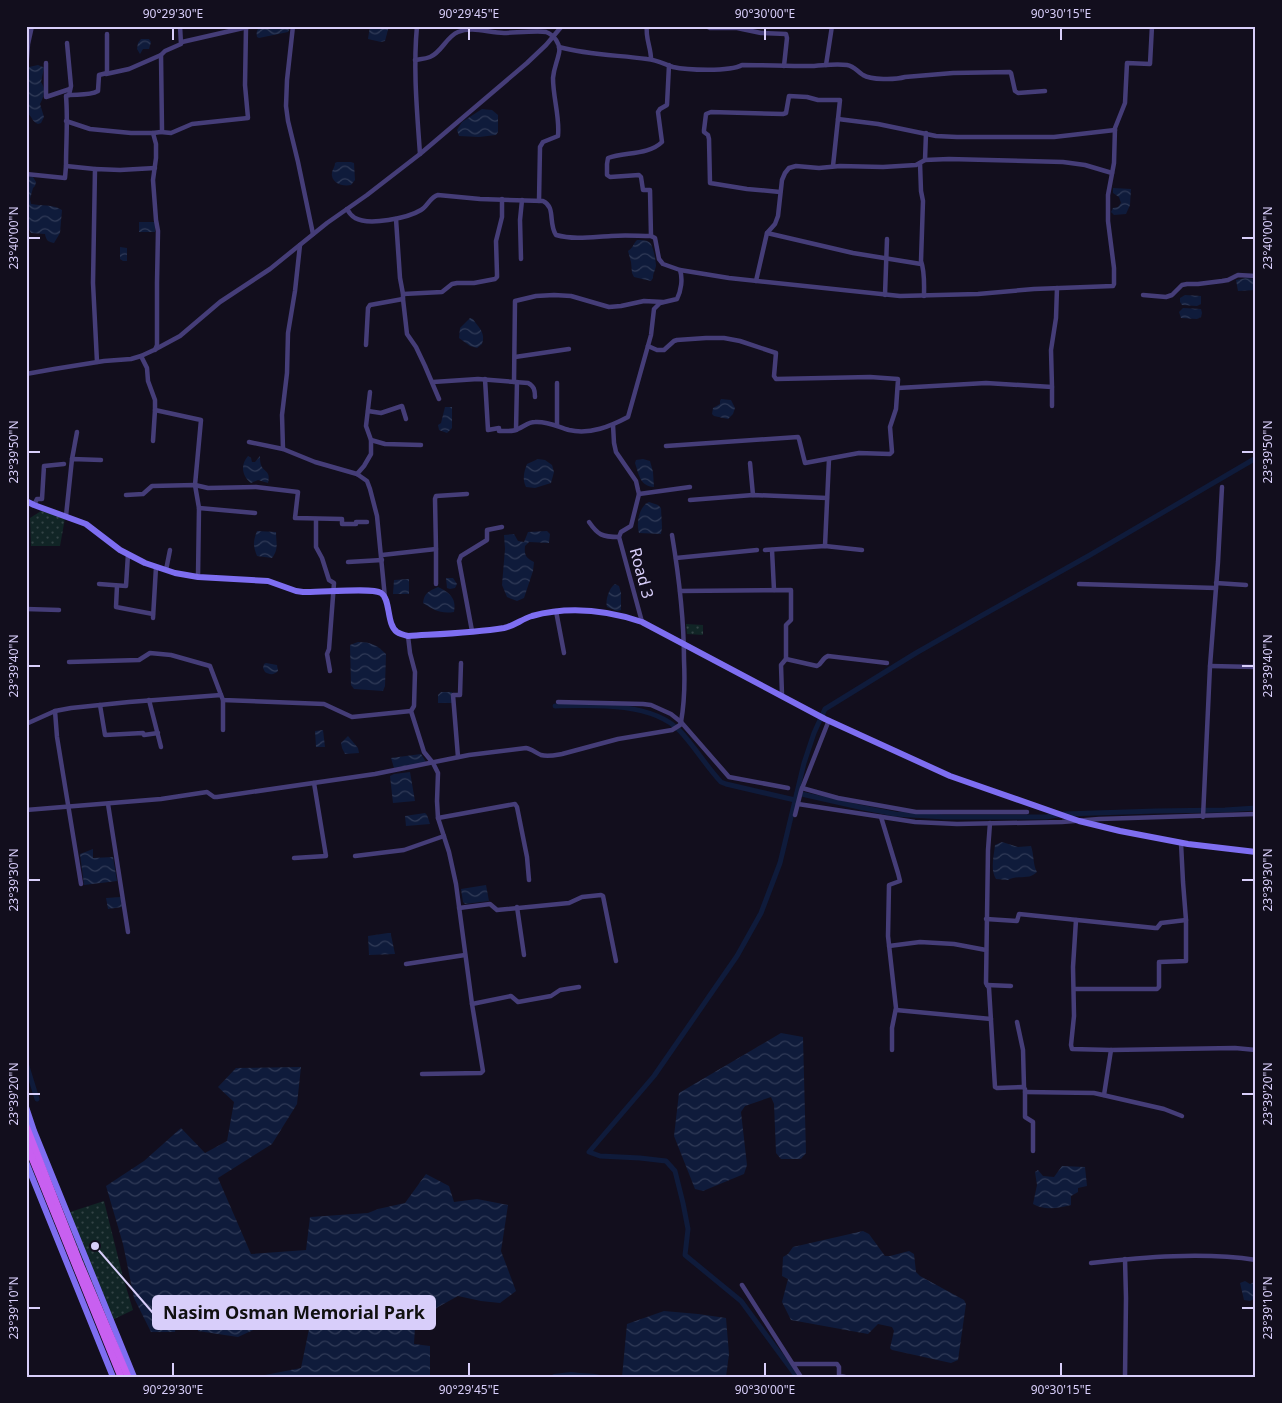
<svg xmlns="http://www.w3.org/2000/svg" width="1282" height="1403" font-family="'Noto Sans',sans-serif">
<defs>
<pattern id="park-dots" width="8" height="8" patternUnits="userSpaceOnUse" patternTransform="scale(1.25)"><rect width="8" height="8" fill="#112526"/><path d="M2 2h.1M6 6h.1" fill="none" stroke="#334346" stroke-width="1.8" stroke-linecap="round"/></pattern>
<pattern id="water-waves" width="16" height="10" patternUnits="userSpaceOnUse" patternTransform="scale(1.25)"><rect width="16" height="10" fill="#0f1b3b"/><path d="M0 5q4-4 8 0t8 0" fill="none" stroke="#313b58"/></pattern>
</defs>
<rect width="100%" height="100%" fill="#120e1d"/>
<g fill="url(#park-dots)">
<path d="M41,511L65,518L60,546H31L30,518Z"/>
<path d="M686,624L703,625V635L687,634Z"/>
<path d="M104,1201L123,1277L133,1310L106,1323L61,1215Z"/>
</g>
<g fill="url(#water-waves)">
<path d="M261,26H291L288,32L259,38L257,37C256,32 257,29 261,26Z"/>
<path d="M370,26H389L385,41L381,42L368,39Z"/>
<path d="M141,39H149L151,42L149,49H143L140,54L137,49L138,43Z"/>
<path d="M38,65L43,67L44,68L41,82C46,89 44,97 40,104L44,117L41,123L38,124C32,122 32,115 26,113L28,69L29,67Z"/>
<path d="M482,109L492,110L498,115V132L496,135L479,137L459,136L457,130L462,122Z"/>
<path d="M337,162H351L354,163L355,180L351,185C343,187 330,183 332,172C333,169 335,166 335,163Z"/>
<path d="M26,176L33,177L36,182L35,186L33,188L30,199L31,204C41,206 52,204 62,210L60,233L54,243C48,242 46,240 45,234L31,233C28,229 30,224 26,221Z"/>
<path d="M1113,188L1131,189L1130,205L1126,214L1114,215L1111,212L1113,208L1118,207L1121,203L1119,197L1113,193Z"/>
<rect x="139" y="222" width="16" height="10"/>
<path d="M637,240C641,240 646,240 649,242C653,244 656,261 656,266C655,271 653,273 653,278L651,281L634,277L632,273L631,262L628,251C633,248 633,244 637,240Z"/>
<path d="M120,247L127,248V261H123L120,259Z"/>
<path d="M1246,278L1256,279V290L1238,291L1236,280Z"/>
<path d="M1185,295L1201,296V304L1197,306L1182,305L1180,302V298Z"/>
<path d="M1183,308L1201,309L1202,313L1201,317L1197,319L1181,318L1179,312Z"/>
<path d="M470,318L473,319C479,328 486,333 482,344L477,348L470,346L459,338L460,328Z"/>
<path d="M721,399L731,400L735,408L733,414L728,419L714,416L712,414L713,408L720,404V401Z"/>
<path d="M445,407H452V428L447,433L439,430L438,425L441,423Z"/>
<path d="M248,456L251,458L252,462H255L260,456C260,459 260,462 261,465C264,473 271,470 268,483L258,480L251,483C242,476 240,465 248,456Z"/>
<path d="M538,459L545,460L552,465L554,472L551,483L535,488L526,487C522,479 524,472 527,464Z"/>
<path d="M643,459L650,461L653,472L654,487C640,486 639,475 635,463L636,460Z"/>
<path d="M649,502L658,505L661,508L662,527L661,534L639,533C636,523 639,506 649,502Z"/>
<path d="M257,531L276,532C276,543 279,549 272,558L257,556C253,546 253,541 257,531Z"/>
<path d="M547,531L550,534L549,543L529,542L525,546C524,555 526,558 534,562L533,571L524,598L517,601L507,597L502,585L505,549L504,535L514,534L518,541L524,542L528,532Z"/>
<path d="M446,578H453L457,584L455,588L450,589L447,588Z"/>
<path d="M409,579V594H393L394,580Z"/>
<path d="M615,584L619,586L621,593V610L617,611L607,607C605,600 609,588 615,584Z"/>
<path d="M438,587C449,592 457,598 454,612C440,614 434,610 423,603C424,593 429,591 438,587Z"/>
<path d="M358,642C371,642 377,645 386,654L385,686L383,691L354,689L351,685L350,645Z"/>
<path d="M266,663L277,665L278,671C274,675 270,675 265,672L263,668L264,664Z"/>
<path d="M441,692H452V703H438V695Z"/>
<path d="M323,730L325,747H316L315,731Z"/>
<path d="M348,736L358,748L359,753L345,754L342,748L341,743Z"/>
<path d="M421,754L426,762L394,768L391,758Z"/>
<path d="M410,772L415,801L393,803L390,776L394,774Z"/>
<path d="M425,813L427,815L430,824L406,826L405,816Z"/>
<path d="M1002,842L1018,847L1031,846C1034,854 1033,866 1037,872C1028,881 1018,874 1008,880L996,879C990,870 994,855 995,845Z"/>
<path d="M93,849V858L113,857L117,881L84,885L80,854Z"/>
<path d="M486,885L489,901L465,904L463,902L461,889Z"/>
<path d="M121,897L122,907L108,909L106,898Z"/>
<path d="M388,933H391V935L395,954L369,955L368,936Z"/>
<path d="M781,1033L803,1037L806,1153L801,1159H781L776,1153L774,1104L771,1097L745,1106L741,1112L747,1165L744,1174L703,1191L695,1189L674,1136L679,1093Z"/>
<path d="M301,1067L297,1104L272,1144L218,1178L251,1254L306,1250L310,1217L368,1213L378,1209L405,1203L426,1174L449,1186L454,1202L477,1199L508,1205L501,1251L516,1291L500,1303L481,1301L458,1296L438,1307L415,1327L414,1344L430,1346V1377H265V1375L301,1368L309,1329L269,1323L238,1337L198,1331L197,1316L177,1317L175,1332H151L134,1298L123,1244L106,1186L144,1161L181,1128L205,1153L227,1141L234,1102L218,1087L236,1068Z"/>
<path d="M1062,1166L1085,1167L1087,1186L1078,1188V1192L1071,1196V1205C1058,1208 1045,1211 1033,1204L1037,1185L1035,1172L1038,1170L1043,1176L1054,1177Z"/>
<path d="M863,1231L869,1234L885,1256H890L909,1251L914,1254L916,1272L920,1276L964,1300L966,1304L958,1360L951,1363L892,1350L890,1348L894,1331L892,1327L878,1324L868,1334L791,1320L782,1302L788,1279L782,1276L783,1257L788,1254L793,1247Z"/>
<path d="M1245,1281L1250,1284L1256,1281V1298L1250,1301L1244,1300L1240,1283Z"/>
<path d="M664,1311L698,1314L726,1318L729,1354L726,1377H622L627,1324Z"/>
<path d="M571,1372C582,1374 595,1372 606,1377H548L554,1374Z"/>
</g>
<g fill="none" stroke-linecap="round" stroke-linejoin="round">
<g stroke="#0f1b3b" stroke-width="5">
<path d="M555,706C593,705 652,702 680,731C695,747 706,766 721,782L726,784L795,800"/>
<path d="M797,793L859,807L895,814L944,817H1046L1064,814L1156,811L1225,810L1256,808"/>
<path d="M26,1063L37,1099"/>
<path d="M797,1377L741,1301L685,1255L688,1229L683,1203L675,1171L666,1161L640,1158L600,1156L589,1152L654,1076L737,956L761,913L780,863L804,763L814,733L825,709L916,653L981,616L1090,555L1256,458"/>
</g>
<g stroke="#453d78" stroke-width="4.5">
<path d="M293,26L287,80L286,106L288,121L298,162L313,234"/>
<path d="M417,26C413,69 417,111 420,154"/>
<path d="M647,26C645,37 651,48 651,59"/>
<path d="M706,26L710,28H737L761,33L786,34L787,38L784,66"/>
<path d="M182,42L252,26"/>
<path d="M67,43L71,86L69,95L66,96C68,119 66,143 66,166L95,169"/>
<path d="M559,47C588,55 618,55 647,59C657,60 664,64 673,67C686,70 730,72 742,65C764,65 786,66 808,66C821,66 834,63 847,65C854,66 857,71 863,75C871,80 895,80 905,77L953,73L1010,72L1011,73L1015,91L1018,93L1045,91"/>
<path d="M415,60C420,59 425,59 430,57C442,52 446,37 458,32C472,26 489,33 504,33C513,33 538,30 546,32C554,35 561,44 559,53C557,63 554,67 553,78C553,98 560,117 558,136L543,142L540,147L539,201"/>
<path d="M46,63V97L70,89"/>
<path d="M826,65L832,26"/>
<path d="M26,71L28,44L32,26"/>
<path d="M106,74L129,69L161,55"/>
<path d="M69,95C78,94 89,96 98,91L99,75L107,73V34"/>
<path d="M838,119L878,124L936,136L957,137H1054L1115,130"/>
<path d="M66,121L90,129L131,133H153"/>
<path d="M161,132L171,133L192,124L248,118L245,85L246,28"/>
<path d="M925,160L926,133"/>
<path d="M920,163L921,191L923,201L921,261C925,272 924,284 924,296"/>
<path d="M26,174L65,178L66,166"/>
<path d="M780,192L747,189L710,183L709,139L708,135L704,132V130L706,114L711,112L783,114L786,113L789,96L807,97L818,100H840L833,166"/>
<path d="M347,209C349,213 352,216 355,218C369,226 408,218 421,210C428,206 430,197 438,195L480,199L543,201C556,207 548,223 556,235C574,240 592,237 611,236C625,235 638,236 651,236L655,238L659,259L663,264L680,270C683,279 681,291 677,299L660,303L654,309L651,335L628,417C611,426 590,435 569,430C558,427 548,421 535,422C528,422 525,426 518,429C513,432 505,431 499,431V428L488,430L485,379"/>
<path d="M396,219L400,278L403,294V299L407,334L416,347L425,366L439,399"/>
<path d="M767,233L853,253L921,264"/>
<path d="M651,236L650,190H643L641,177L639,175L610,177L607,175V164L608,158C625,152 649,155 662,142L658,112L660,109L667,105L669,65"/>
<path d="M521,259L520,220L522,200"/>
<path d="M680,270L729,278L900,296L978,294L1034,289L1113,286L1114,284V268L1108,221V195L1114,163L1115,128L1125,103L1127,63L1150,64L1152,26"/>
<path d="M756,281L767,233L775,224L778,216L782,180L785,173L789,168L796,166L819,168L840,166L883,167L916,165L925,160L949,159L1063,162L1085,165L1112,173"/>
<path d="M403,294L442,292L452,284L457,283H474L495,279L497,277V274L496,241L502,217V199"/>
<path d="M885,295L887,239"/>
<path d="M1143,295L1166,297L1172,295L1182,285L1187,284H1198L1222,281L1228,280L1238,275L1256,276"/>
<path d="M366,345L368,308L370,305L403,299"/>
<path d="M648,346L657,350H664L674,341L677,340L706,338H724L740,341L776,353L774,376L776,379L870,377L898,379V380L896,409L890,427L892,452L890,454L859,453L805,463L799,439L798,437L666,446"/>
<path d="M155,350L157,345V283L158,231L156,220L153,180L156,158V144L153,133L161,132L162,130L161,55L165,51L181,44L180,26"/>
<path d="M141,356L147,368L148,381L155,400V410L153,441"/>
<path d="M515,357L569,349"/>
<path d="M97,362L93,283L95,169L120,170L155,168"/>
<path d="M26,374L54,369L104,361L131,359L141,356L154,350L180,336L220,302L270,269L327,223L367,195L420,154L527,63L546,45L562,26"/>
<path d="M433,382L478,379L528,383C534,386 535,390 535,397"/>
<path d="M514,382L515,301L536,296L554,295L571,296L609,307L621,306L644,301L663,302"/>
<path d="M1052,387L1051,350L1056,318L1057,288"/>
<path d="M898,388L986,383L1052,387V406"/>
<path d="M155,410L201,420L195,485L199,508"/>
<path d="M368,411L381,413L402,406L406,419"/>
<path d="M557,425V383"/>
<path d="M613,425L614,443L616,452L636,481L638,490L639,494L631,526L621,532L619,537L642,622"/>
<path d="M516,430L517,382"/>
<path d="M371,440L385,444L421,445"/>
<path d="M249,442L283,449L315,462L357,474L367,481L370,489L377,516L385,598"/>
<path d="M283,449L282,415L287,373L288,333L295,291L300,245"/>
<path d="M72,459L77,432"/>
<path d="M750,463L753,495"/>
<path d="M357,474L364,466L371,454V440L366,426L370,392"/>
<path d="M639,494L690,487"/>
<path d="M126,495L143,494L152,486L195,485L208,488L256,487L298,492L295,518L342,519V524H356V522H367"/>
<path d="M690,500L753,495L827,498"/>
<path d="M34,505L37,499H42L44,466L64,464"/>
<path d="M66,516L72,459L101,460"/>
<path d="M316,519V547L322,558L329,580L334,583L329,649L327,654L330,671"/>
<path d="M589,522C598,535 602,537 619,537"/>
<path d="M825,546L829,459"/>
<path d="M436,549V584"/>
<path d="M765,550L825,546L862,550"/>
<path d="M772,550L774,590"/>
<path d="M382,555L436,549L435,499L436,496L467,494"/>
<path d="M676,558L757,550"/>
<path d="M348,562L382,560"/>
<path d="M166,570L170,550"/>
<path d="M198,577L199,508L255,513"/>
<path d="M1216,583L1246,585"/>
<path d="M99,584L126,586L128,554"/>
<path d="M1079,584L1216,588"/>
<path d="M117,586L116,607L153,614"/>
<path d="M680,591L791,590V620L786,625V659L781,665L782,695"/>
<path d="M26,609L59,610"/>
<path d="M556,611L564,653"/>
<path d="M153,618L156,567"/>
<path d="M472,631L459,561L461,556L487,540V530L502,527"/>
<path d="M408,636L410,653L415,672L414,706L411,711L424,752L433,763L438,773L437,801L438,818L449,852L456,884L472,1004L483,1071L481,1073L422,1074"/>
<path d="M786,659L817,666C822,664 822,658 828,656L887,663"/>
<path d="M69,662L139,660L150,653L171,655L210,666L221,695"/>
<path d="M1210,666L1256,667"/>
<path d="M149,700L161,747"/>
<path d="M558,702L643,704L651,705L671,714L681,722L729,777L788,788"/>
<path d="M100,705L105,735L143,733L144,735L158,733"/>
<path d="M55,711L57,737L81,884"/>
<path d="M26,724L55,711L71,708L129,702L221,695L223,700L324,704L352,717L411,711"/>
<path d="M223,730V700"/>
<path d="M458,757L453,695H460L461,663"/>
<path d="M802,788L838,798L916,812H1027"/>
<path d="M108,804L128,932"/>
<path d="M798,804L915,822L957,824L1062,822L1099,819L1256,814"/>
<path d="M26,810L161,799L207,792L214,797H217L375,774L469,755L526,748C532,749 536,753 541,755C548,757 556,755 562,754L618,739L672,730L680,725L681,722C685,700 685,682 684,660C684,618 679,577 672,535"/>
<path d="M795,815L801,791L829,720"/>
<path d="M881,817L898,873L900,881L889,885L888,936L896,1008L892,1028V1050"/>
<path d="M1203,817L1210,666L1218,562L1222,487"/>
<path d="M438,818L515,804L517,807L527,857L529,880"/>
<path d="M990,823L988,850L986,983L989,988L995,1087L997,1088L1023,1087L1025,1089V1117L1033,1122V1151"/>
<path d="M355,856L404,850L444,836"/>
<path d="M294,858L326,856L314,783"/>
<path d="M517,907L524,955"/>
<path d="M459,908L490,904L497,910L569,903L582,897L601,895L603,896L616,961"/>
<path d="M986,919L1017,921L1019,914L1155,928H1157L1161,923L1186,920"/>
<path d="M1076,920L1073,967L1074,1016L1071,1045L1072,1049L1111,1050L1235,1048L1256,1050"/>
<path d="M889,946L920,942L954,944L986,950"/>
<path d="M406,964L465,955"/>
<path d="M987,985L1011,986"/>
<path d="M1075,989H1157L1159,987V962L1186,961V920L1183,882L1181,843"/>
<path d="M472,1004L511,996L518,1002L551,996L560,990L579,987"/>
<path d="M896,1010L991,1019"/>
<path d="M1017,1022L1023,1050L1024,1087"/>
<path d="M1025,1092L1094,1093L1164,1109L1182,1116"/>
<path d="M1104,1095L1111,1050"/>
<path d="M1091,1263C1144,1257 1203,1252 1256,1260"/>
<path d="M742,1285L801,1377"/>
<path d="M793,1364H837L839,1367V1376L845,1377"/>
<path d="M1125,1377L1126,1298L1125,1259"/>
</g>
<g stroke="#7e6ef1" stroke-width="6">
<path d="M26,501L34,505L86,524L120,550L145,563L175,573L198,577L268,581L296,591L303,592C318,593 372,587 381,593C391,599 386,624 397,632C400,634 404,635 408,636C440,634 473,633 504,628C514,626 522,619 532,616C569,606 606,610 642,622L825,719L950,776L1079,821L1120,831L1188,844L1256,852"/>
<path d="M26,1107L34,1131L134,1377"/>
<path d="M26,1162L113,1377"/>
</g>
<g stroke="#c860f0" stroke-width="7">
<path d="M26,1126L79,1261L128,1377"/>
<path d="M26,1143L121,1377"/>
</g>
</g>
<path fill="none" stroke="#d8cefa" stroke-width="2" d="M173,28V40M469,28V40M765,28V40M1061,28V40M28,238H40M1242,238H1254M28,452H40M1242,452H1254M28,666H40M1242,666H1254M28,880H40M1242,880H1254M28,1094H40M1242,1094H1254M28,1308H40M1242,1308H1254M173,1363V1376M469,1363V1376M765,1363V1376M1061,1363V1376"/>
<g text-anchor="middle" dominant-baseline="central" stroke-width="4" stroke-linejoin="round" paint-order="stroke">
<g font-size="16" fill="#d8cefa" stroke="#120e1d">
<text transform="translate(642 573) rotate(75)">Road 3</text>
</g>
</g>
<path fill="none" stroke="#d8cefa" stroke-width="2" d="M95 1246L153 1313"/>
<circle fill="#d8cefa" stroke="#120e1d" stroke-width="2" cx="95" cy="1246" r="5"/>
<rect fill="#d8cefa" stroke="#d8cefa" stroke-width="2" x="153" y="1296" width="282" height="33" rx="5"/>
<g font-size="18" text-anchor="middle" font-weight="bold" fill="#111">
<text x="294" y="1319">Nasim Osman Memorial Park</text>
</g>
<rect width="1282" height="1403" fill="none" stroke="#120e1d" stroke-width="55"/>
<rect x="28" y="28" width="1226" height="1348" fill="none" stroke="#d8cefa" stroke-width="2"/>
<g font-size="12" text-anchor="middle" fill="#d8cefa">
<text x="173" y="18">90°29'30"E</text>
<text x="469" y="18">90°29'45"E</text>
<text x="765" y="18">90°30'00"E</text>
<text x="1061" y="18">90°30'15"E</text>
<text transform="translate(14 238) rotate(-90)" y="4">23°40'00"N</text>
<text transform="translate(1268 238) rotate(-90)" y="4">23°40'00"N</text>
<text transform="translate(14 452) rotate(-90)" y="4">23°39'50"N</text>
<text transform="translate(1268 452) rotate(-90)" y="4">23°39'50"N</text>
<text transform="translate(14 666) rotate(-90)" y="4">23°39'40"N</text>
<text transform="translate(1268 666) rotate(-90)" y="4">23°39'40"N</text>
<text transform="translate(14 880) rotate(-90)" y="4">23°39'30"N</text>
<text transform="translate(1268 880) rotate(-90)" y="4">23°39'30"N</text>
<text transform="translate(14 1094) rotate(-90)" y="4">23°39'20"N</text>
<text transform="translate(1268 1094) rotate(-90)" y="4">23°39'20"N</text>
<text transform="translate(14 1308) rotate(-90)" y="4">23°39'10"N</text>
<text transform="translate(1268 1308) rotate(-90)" y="4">23°39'10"N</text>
<text x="173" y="1394">90°29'30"E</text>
<text x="469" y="1394">90°29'45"E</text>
<text x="765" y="1394">90°30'00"E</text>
<text x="1061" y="1394">90°30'15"E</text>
</g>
</svg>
